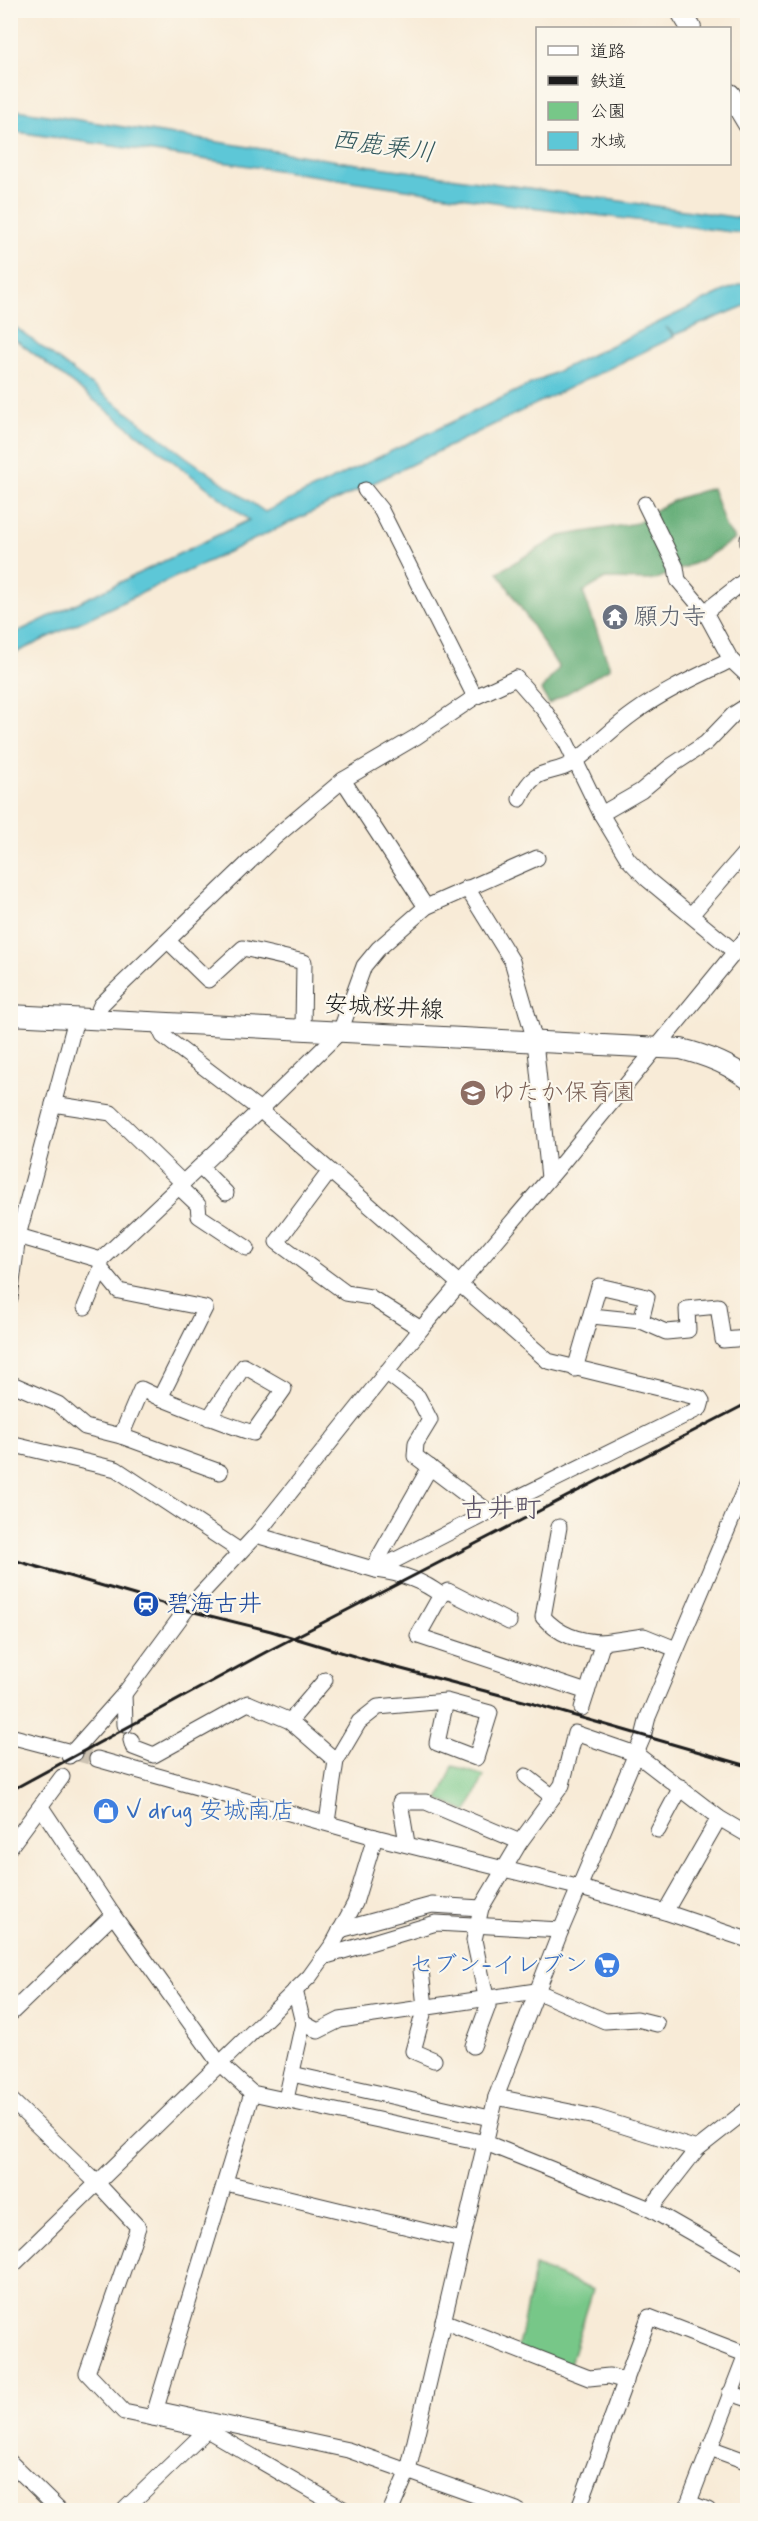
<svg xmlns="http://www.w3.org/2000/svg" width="758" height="2521" font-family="Mynerve,'Klee One',sans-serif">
<rect width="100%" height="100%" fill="#fbf7ec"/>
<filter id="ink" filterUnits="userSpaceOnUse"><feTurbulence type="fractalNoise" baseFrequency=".0167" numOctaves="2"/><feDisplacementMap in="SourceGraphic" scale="12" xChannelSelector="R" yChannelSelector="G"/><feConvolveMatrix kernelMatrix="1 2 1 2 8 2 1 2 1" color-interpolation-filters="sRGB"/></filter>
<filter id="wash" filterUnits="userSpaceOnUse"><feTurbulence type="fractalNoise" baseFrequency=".008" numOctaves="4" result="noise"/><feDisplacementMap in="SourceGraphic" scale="24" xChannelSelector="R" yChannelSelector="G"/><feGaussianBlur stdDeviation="1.35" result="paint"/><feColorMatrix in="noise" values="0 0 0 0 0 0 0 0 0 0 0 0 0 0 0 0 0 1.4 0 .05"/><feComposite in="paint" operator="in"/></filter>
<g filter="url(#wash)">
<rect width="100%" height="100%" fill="#f8ebd7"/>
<g fill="#77c788" stroke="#4a7252" stroke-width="1.5">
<path d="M453,1766L484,1776L467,1812L439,1800Z"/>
<path d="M535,2266L593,2290L568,2370L517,2351Z"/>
</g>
<path fill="#61ac74" stroke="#3e6448" stroke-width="1.5" d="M712,488L726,528L735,539L700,561L654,580L605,579L583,592L610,668L549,704L541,690L559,668L498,572L560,536L637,523L657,509L679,498Z"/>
<g fill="#5dc7d7" stroke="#3c727a" stroke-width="1.5">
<path d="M10,109L344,162L747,219V234L515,205L11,131Z"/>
<path d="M747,282V305L674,335L666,327L674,337L371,484L11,655V635L249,520L11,336L10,323L186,457L265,512L726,290Z"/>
</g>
</g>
<g filter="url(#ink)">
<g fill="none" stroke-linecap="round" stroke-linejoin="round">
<path stroke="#ccc2b2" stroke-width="15" stroke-dasharray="15 8" stroke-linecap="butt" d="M75,1753L97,1759"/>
<defs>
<g id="minor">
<path d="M365,490L381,510L475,697"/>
<path d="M645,504L676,567L678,580L705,612L731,660"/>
<path d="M748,539V544"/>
<path d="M705,612L748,578"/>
<path d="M343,780L426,907"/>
<path d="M520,799C536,762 552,779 577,760C597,745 614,727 634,713C664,691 698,676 731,660L748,676"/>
<path d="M601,814L641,791L671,766L706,743L734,714L748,705"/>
<path d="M467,888L512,961L535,1041L549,1178"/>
<path d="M691,915L748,849"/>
<path d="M168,941L208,980L243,948L304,962L303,1029"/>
<path d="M95,1019L101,1005L116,990L274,838L343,780L416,737L475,697L516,678L544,710L566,742L601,814L628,859L647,879L735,952"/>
<path d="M157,1023L163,1036L260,1110L548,1361L700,1398L702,1401L700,1408L489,1512L376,1570L256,1535"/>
<path d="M53,1104L111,1113L183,1183"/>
<path d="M200,1167L226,1193"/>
<path d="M330,1171L277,1242L346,1293L370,1297L421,1329"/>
<path d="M179,1187L198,1205L199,1216L247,1248"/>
<path d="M18,1236L101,1260L260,1110L340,1032L364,966L378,949L426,907L537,858"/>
<path d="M101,1260V1269L119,1291L205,1308L160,1398C191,1410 221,1423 253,1433L284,1389L244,1366L209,1418"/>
<path d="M10,1298L18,1236L76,1019"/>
<path d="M85,1307L101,1269"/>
<path d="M592,1316L641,1321L666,1332L688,1330L687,1309L718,1306L723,1340L748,1338"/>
<path d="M575,1369L599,1286L647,1297L641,1321"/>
<path d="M386,1372L418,1397L430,1420L416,1443L415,1456L489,1512"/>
<path d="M10,1383L58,1404L85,1427L121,1436L220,1472"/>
<path d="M121,1436L141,1389L160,1398"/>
<path d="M10,1444L116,1469L240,1551"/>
<path d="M430,1467L379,1557L376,1570C399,1573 423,1581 441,1595"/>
<path d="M559,1527L543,1617C559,1635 579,1642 603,1642"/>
<path d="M509,1622L448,1591L441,1595L418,1636L587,1692"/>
<path d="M124,1694L125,1725"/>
<path d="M582,1708L603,1642L644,1636L676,1649"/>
<path d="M290,1721L325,1680"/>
<path d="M10,1736L75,1753"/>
<path d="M131,1740L133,1747L154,1755L248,1703L290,1721L336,1761L327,1822"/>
<path d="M69,1756L124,1694L186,1610L256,1535L421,1329L558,1168L748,936"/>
<path d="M97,1759L375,1837L581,1888L665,1912L748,1940"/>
<path d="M336,1761L359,1722L378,1707L446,1701L490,1713L476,1758L437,1743L446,1701"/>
<path d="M526,1776L553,1797"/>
<path d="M41,1807L113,1915L219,2063L252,2093L486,2143L650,2209L748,2265"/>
<path d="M658,1830L681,1787"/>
<path d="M407,1843L400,1802H426L520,1842"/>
<path d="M10,1847L62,1777"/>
<path d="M665,1912L719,1818"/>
<path d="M340,1930L432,1905L481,1908"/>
<path d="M323,1957L436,1923L561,1930"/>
<path d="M421,1970L425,2007L413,2051L434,2060"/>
<path d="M10,2014L113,1915"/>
<path d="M303,2023L318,2031L340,2020L536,1991L605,2021L637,2019L657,2024"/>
<path d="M473,2046L488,2006L474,1940L481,1908L520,1842L562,1785L575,1733L636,1754L719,1818L748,1835"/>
<path d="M292,2074L490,2118"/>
<path d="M496,2097L595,2117L697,2149"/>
<path d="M10,2099L97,2183L138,2227L87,2373L124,2412L153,2418L252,2093"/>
<path d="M286,2099L303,2023L295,1990"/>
<path d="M226,2183L462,2240"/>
<path d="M650,2209L697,2149L748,2109"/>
<path d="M10,2268L310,1976L333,1944L355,1903L375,1837"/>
<path d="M443,2321L589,2378L609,2376L626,2381"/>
<path d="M730,2393L748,2399"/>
<path d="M156,2409L348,2450L517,2510"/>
<path d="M153,2418L207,2430L345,2510"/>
<path d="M710,2448L748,2462"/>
<path d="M10,2462L59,2510"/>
<path d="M689,2503L708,2510"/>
<path d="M124,2510L207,2430"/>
<path d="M391,2510L408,2471L496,2097L561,1930L643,1737L648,1717L748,1481"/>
<path d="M578,2510L649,2317L745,2354"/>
<path d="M686,2510L748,2349"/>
</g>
<g id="major">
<path d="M680,10L691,28"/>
<path d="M730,94L748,124"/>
<path d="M10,1015L681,1049C705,1055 728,1063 748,1079"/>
</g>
</defs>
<use href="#minor" stroke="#3d3b38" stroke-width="17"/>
<use href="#major" stroke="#3d3b38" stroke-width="22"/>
<use href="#minor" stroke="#fff" stroke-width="15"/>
<use href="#major" stroke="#fff" stroke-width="20"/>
<g stroke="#1c1c1c" stroke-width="3">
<path d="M10,1559L186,1610L271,1631L367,1660L527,1702L748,1766"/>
<path d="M10,1791L266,1652L748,1403"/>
</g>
</g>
</g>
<defs>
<symbol id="temple-disc" viewBox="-11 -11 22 22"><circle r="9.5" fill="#6b7280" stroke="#fbf7ec"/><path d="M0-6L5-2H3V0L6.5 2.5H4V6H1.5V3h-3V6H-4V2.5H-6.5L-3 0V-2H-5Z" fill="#fff"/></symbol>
<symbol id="school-disc" viewBox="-11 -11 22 22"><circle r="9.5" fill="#8d6e63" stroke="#fbf7ec"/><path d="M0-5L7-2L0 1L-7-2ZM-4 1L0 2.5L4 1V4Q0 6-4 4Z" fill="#fff"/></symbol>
<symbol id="station-disc" viewBox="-11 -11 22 22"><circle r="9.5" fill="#1a4fb4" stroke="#fbf7ec"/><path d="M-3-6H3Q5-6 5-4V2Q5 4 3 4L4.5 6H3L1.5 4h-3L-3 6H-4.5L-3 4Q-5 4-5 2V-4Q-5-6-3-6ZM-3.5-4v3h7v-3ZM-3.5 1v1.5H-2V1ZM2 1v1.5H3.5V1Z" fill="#fff"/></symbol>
<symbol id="shop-disc" viewBox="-11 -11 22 22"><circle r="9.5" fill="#3f7fe0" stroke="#fbf7ec"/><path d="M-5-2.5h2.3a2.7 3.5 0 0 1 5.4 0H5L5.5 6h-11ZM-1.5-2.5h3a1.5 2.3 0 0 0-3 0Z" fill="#fff"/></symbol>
<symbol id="supermarket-disc" viewBox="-11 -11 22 22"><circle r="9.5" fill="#3f7fe0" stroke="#fbf7ec"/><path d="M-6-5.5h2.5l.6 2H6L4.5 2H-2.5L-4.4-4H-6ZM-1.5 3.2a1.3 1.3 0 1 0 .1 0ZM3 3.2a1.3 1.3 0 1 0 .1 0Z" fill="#fff"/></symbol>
</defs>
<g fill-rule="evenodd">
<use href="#temple-disc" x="600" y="602" width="30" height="30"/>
<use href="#school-disc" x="458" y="1078" width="30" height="30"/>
<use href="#station-disc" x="131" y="1589" width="30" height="30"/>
<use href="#shop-disc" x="91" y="1796" width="30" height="30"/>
<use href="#supermarket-disc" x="592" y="1950" width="30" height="30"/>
</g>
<g text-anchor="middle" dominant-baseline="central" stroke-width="4.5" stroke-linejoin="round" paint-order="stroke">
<g font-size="24" fill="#5b616d" stroke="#fbf7ec" text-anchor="start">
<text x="634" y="617">願力寺</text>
</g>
<g font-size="24" fill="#1c1c1c" stroke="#fbf7ec">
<text transform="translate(384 1008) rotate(3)">安城桜井線</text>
</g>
<g font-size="24" fill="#785e54" stroke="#fbf7ec" text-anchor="start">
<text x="492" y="1093">ゆたか保育園</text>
</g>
<g font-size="24" fill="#164399" stroke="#fbf7ec" text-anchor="start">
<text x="166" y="1604">碧海古井</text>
</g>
<g font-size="24" fill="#366cbe" stroke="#fbf7ec" text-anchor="start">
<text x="126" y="1811">V drug 安城南店</text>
<text x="588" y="1965" text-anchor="end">セブン-イレブン</text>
</g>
<g font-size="26" font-style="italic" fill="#33585d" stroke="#fbf7ec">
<text transform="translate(383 147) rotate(8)">西鹿乗川</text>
</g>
<g font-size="27" fill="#595065" stroke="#fbf7ec">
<text x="501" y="1509">古井町</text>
</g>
</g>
<rect width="758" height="2521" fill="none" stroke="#fbf7ec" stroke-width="36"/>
<rect x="536" y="27" width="195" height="138" fill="#fbf7ec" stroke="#a29f99" stroke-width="1.5"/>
<rect x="548" y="46" width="30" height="9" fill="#ffffff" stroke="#a29f99" stroke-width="1.5"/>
<text x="590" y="57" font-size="18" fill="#1c1c1c">道路</text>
<rect x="548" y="76" width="30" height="9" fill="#1c1c1c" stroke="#a29f99" stroke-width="1.5"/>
<text x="590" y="87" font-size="18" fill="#1c1c1c">鉄道</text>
<rect x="548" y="102" width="30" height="18" fill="#77c788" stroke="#a29f99" stroke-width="1.5"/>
<text x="590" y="117" font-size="18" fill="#1c1c1c">公園</text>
<rect x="548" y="132" width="30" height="18" fill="#5dc7d7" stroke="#a29f99" stroke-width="1.5"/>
<text x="590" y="147" font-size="18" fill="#1c1c1c">水域</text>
</svg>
